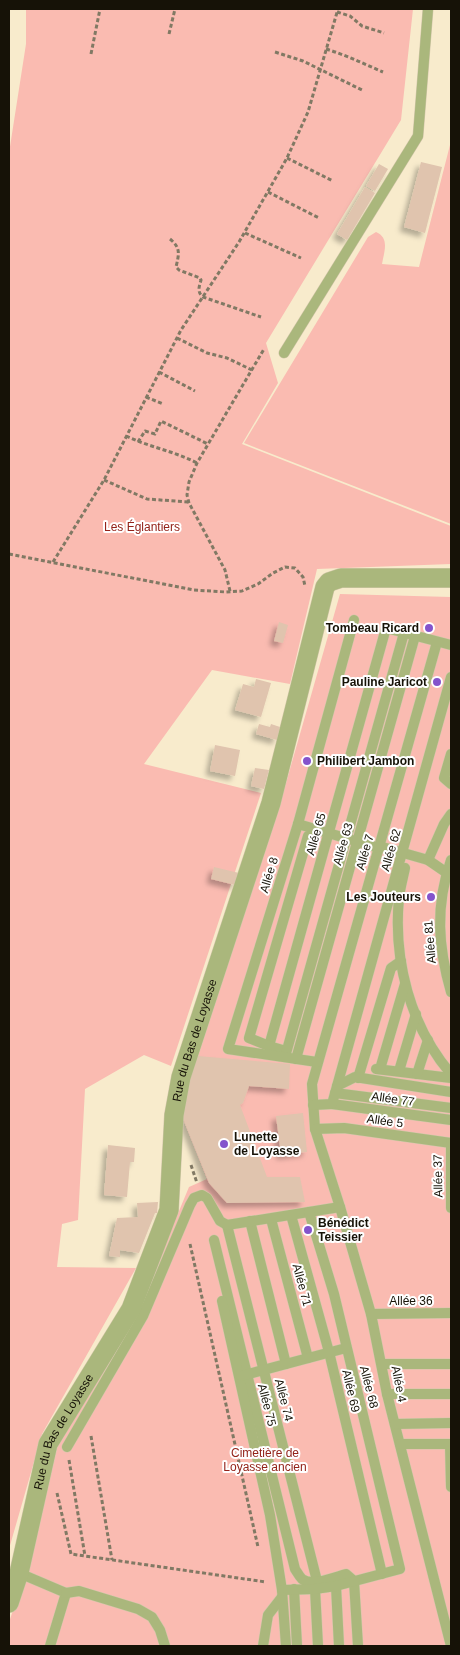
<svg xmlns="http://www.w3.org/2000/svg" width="460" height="1655" font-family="Arial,sans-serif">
<defs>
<filter id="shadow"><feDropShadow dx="-4.5" dy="4.5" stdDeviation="2.5" flood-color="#0004"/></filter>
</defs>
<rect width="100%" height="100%" fill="#f8ebcc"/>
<g fill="#fabbb1">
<path d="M26,9H413L401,120L266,343L278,383L242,444L451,526V564L317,569L290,684L212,670L144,764L261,793L171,1066L144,1055L85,1089L78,1220L62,1224L57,1267L136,1268L42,1434L9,1549V153L26,44Z"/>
<path d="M451,141V524L244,443L368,237L376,232C390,238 384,252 382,264L419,267Z"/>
<path d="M340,594L451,597V1646H9V1622L32,1555L58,1444L137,1312L189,1187L207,1179L180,1111L278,811Z"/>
</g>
<g fill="#e0c4ae" filter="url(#shadow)">
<path d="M421,162L442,167L425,233L404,227Z"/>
<path d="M379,164L388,169L375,191L366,186Z"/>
<path d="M365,187L375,193L347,240L337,234Z"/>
<path d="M279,622L288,625L283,643L274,641Z"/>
<path d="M256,679L271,683L261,717L235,710L243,684L254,687Z"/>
<path d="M259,724L270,727L271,724L280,727L277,740L256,734Z"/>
<path d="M215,745L240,750L235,776L210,771Z"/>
<path d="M255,768L269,770L264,789L251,786Z"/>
<path d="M214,867L239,873L235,885L211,879Z"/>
<path d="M198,1056L290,1064L289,1089L249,1086L243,1103L240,1105L267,1177H300L305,1202L227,1203L209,1183L180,1111Z"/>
<path d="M303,1113L307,1152L281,1155L276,1116Z"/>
<path d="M108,1145L135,1148L134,1162H130L127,1197L104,1195Z"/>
<path d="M158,1202L157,1213H155L139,1253L120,1250V1257L109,1256L117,1218L138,1217L137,1203Z"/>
</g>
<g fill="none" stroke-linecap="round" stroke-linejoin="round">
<defs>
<g id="lane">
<path d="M284,353L418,136L428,9"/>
<path d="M437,642L312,1084L315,1129L340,1207L371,1314L387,1394L451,1646"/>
<path d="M451,754L444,778L451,784"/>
<path d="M298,824L379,848"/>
<path d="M379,846L428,860L447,873L451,874"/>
<path d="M428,860L444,824L451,814"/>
<path d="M451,860C435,906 438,947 451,992"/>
<path d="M405,868C403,878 400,888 399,898C393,960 410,1026 451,1074"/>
<path d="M269,1046L386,628L451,645"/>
<path d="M286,1051L269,1046L249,1038L308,836"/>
<path d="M285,1057L404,633"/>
<path d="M296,1059L415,636"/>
<path d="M317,1062L228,1049L298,824L354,620"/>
<path d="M376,1069L451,1078"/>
<path d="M380,1069L405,984"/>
<path d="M399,1071L416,1014"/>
<path d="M417,1074L428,1040"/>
<path d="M358,1078L391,968L401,961"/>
<path d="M337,1086L355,1077L451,1092"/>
<path d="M335,1093L451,1108"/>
<path d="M332,1104L451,1120"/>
<path d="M313,1105L332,1104L451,677"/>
<path d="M315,1129L344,1128L451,1143"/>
<path d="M451,1143V1208"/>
<path d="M291,1215L329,1352L382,1574"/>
<path d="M271,1219L308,1358"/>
<path d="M250,1221L286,1364"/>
<path d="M227,1225L317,1581"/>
<path d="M214,1240L295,1569C297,1572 299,1576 302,1579C312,1587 335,1577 346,1574L354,1581L358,1646"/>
<path d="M222,1301L270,1515L282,1590L286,1646"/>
<path d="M371,1314L451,1313"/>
<path d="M382,1364H451"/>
<path d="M241,1376L346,1348"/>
<path d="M387,1394H451"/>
<path d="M395,1424L451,1423"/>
<path d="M400,1444H450L451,1487"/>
<path d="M67,1447L143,1316L190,1205L194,1198L202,1195L207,1198L220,1221L227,1225L340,1207"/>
<path d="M19,1573L66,1593L50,1646"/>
<path d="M336,1586L339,1646"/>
<path d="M294,1589L297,1646"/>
<path d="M315,1589L318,1646"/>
<path d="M282,1590L315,1589L336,1586L400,1569L334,1294L309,1212"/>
<path d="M66,1593L79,1591L138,1609L152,1617L160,1630L165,1646"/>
<path d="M263,1646L268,1615L282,1597"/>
</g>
<g id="street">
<path id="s1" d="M9,1603L19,1573L48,1444L131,1309L169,1210L174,1115L181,1077L271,803L325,587L329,582L341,578H451"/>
</g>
</defs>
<use href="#lane" stroke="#d4c8ac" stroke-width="11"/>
<use href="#street" stroke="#d4c8ac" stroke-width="20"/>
<g stroke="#817964" stroke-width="3" stroke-dasharray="4 2.5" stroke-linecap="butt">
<path d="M337,12L350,16L362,26L384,33"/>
<path d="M169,34L175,9"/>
<path d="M326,49C346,55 364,64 383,72"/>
<path d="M275,52L303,61L364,91"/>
<path d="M91,54L100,9"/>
<path d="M287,158L333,181"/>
<path d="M268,192L319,218"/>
<path d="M245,233L301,258"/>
<path d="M170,239C181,248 179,254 176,267L179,270L200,278L201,280C199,287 197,292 203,297L261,317"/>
<path d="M177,338L207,353L227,358L252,370"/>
<path d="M159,372L195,391"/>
<path d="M146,397L163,404"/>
<path d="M126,436C149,447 174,451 197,463"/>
<path d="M138,442L145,431L155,434L161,421L208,444"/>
<path d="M104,480L147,499L188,502"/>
<path d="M9,554L194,590L226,592L242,591L258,584L273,573L285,567L295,568L303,577L305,586"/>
<path d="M53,562L104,480L181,330L239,242L287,158L308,112L338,9"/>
<path d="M230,591L225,570L189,503L187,495L189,482L197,463L264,349"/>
<path d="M191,1165L197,1183"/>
<path d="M190,1244L258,1547"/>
<path d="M91,1436L112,1560"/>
<path d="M69,1460L85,1556"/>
<path d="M57,1493L71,1554L266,1582"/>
</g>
<use href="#lane" stroke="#aab77c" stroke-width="10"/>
<use href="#street" stroke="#aab77c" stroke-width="19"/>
</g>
<g fill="#8453cc" stroke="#fff" stroke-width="2">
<circle cx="429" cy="628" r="5"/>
<circle cx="437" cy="682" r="5"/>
<circle cx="307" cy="761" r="5"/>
<circle cx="431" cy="897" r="5"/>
<circle cx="224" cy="1144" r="5"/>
<circle cx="308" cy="1230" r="5"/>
</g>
<g text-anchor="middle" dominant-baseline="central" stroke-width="4" stroke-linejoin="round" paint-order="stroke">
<g font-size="12" fill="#93231a" stroke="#fff">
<text x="142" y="527">Les Églantiers</text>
<text x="265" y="1453">Cimetière de<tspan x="265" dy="14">Loyasse ancien</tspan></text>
</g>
<g font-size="12" font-weight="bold" fill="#161207" stroke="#fff" text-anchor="end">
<text x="419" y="628">Tombeau Ricard</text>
<text x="427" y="682">Pauline Jaricot</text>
<text x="317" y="761" text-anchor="start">Philibert Jambon</text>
<text x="421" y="897">Les Jouteurs</text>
<text x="234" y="1137" text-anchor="start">Lunette<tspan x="234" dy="14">de Loyasse</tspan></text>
<text x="318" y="1223" text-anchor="start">Bénédict<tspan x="318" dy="14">Teissier</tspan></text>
</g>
<g font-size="12" fill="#161207" stroke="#fff">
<text transform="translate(316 834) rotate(-74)">Allée 65</text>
<text transform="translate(343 844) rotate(-74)">Allée 63</text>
<text transform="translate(391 850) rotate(-74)">Allée 62</text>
<text transform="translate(365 852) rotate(-74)">Allée 7</text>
<text transform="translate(269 875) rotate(-73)">Allée 8</text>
<text transform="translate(430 942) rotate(-95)">Allée 81</text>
<text stroke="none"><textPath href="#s1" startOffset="601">Rue du Bas de Loyasse</textPath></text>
<text transform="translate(393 1099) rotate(8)">Allée 77</text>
<text transform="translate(385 1121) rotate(8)">Allée 5</text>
<text transform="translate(438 1176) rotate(-91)">Allée 37</text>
<text transform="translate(302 1285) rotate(75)">Allée 71</text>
<text x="411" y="1301">Allée 36</text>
<text transform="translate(399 1384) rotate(79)">Allée 4</text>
<text transform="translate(369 1387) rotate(76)">Allée 68</text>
<text transform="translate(351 1391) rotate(77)">Allée 69</text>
<text transform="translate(284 1400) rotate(76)">Allée 74</text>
<text transform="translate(267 1405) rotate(76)">Allée 75</text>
<text stroke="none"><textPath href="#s1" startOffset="181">Rue du Bas de Loyasse</textPath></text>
</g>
</g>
<rect width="460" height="1655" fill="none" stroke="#161207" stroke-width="20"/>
</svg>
